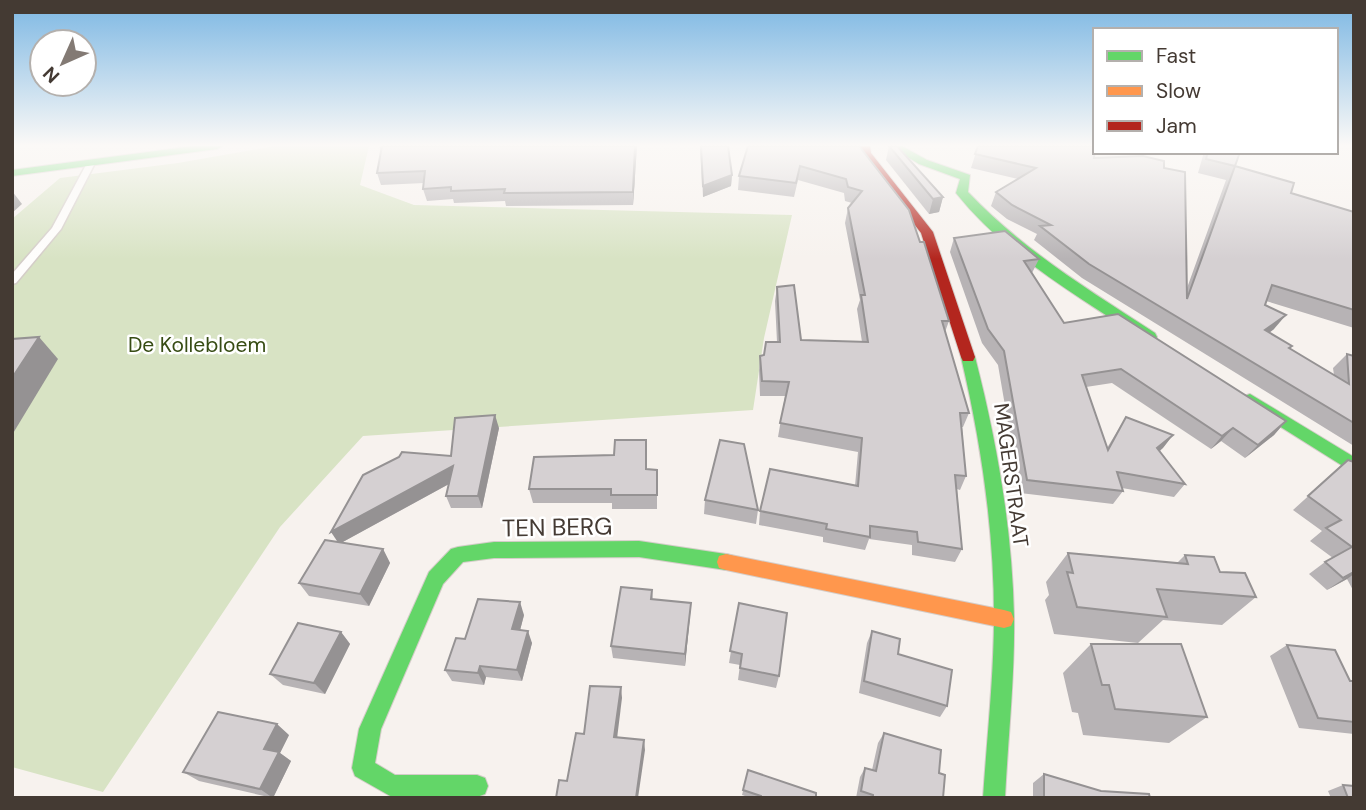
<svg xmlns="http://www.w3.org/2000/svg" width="1366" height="810" font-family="'DM Sans',sans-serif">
<rect width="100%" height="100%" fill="#f7f2ee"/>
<path fill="#d8e3c4" d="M275,146H369L360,185L414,205L792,215L764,338L753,410L363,436L280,527L103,792L12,767V219L60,178L178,163Z"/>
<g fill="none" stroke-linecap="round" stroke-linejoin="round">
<defs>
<path id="lane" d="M90,162L94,165L61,229L16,283L12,284V274L52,228L86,165Z"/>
<g id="fast">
<path d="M193,146H223L217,149L12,176V170Z"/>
<path d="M889,146H902L927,160L970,175L968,192C1023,250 1089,290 1155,333L1157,337L1155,341H1145C1080,297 1005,255 956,193L960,179L919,164Z"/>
<path d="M968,352L975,357C997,442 1012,528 1014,616C1015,677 1008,737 1005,798H983C987,737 994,677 994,616C994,529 981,442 961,357Z"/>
<path d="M1250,394L1354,457V473L1244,404L1242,400L1244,396Z"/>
<path d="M639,541L726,554L733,556L735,562L733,568L726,570L639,557L494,558L463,562L443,584L381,729L375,763L395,775H477L485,778L488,786L485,794L477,797H392L355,776L352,768L359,729L429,572L451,549L458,547L494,542Z"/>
</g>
<path id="slow" d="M726,554L1004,610L1011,612L1014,619L1011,626L1004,628L726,570L719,568L717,562L719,556Z"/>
<path id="jam" d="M859,146H870L871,153L933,232L975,357L973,361H963L961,357L921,233L861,155Z"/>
</defs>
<use href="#lane" stroke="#d4cdc8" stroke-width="3"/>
<use href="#fast" stroke="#d4cdc8" stroke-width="2"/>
<use href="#slow" stroke="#d4cdc8" stroke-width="2"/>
<use href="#jam" stroke="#d4cdc8" stroke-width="2"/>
<use href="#lane" fill="#fefdfc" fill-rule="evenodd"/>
<use href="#fast" fill="#63d668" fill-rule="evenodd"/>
<use href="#slow" fill="#ff974d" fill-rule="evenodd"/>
<use href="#jam" fill="#b3261e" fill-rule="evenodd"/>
</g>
<g fill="#b7b3b5">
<path d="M379,146H637L633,205L506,206L505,201L454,203L453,199L427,201L423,189L424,183L381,185L377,173L381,152Z"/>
<path d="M700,146H728L732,175L731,186L703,197Z"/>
<path d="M859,146L920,242L949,321L945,332L969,413L963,427H962L966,476L960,490L957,489L962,549L955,562L912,555V545L869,539L865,550L823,542V537L759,525L760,511L855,486L858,452L778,437L785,396H760L759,370L760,356L764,355L777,342L775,301L777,287L801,340L862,342L857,309L860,300L845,223L848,208L852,203L845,201L844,193L798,180L794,197L738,190L739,176Z"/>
<path d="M889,146L943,197L939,212L929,214L886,160Z"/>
<path d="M978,146L1094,158L1164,168L1187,288L1226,180L1198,173L1204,152H1240L1235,166L1291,193L1354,212V328L1266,301L1265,305L1274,329L1269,333L1289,348L1334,375L1333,368L1347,354L1354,356V446L1082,278L1034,240L1037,234L1007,219L991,206L996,192L1018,179L971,168Z"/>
<path d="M954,238L1039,259L1032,273L1064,323L1286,421L1274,435L1245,458L1221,441L1211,449L1112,383L1086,387L1107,448L1126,417L1173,435L1160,451L1185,484L1174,497L1122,488L1123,491L1113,504L1020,493L998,365L982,343L950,252Z"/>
<path d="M499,428L482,508H451L446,496L449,484L341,543L383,549L390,563L369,606L309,596L299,583L338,542L451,456Z"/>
<path d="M646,440L647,469L657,470V509H612V503H533L529,489L614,455Z"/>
<path d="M1348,460L1354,462V592L1347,579L1327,590L1309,574L1325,562L1333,558L1310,541L1322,531L1293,510Z"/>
<path d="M705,500L758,510L756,524L704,514Z"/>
<path d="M1068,553L1177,563L1185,555L1220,572L1256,597L1222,625L1163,620L1138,643L1054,634L1045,600L1049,595L1046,582Z"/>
<path d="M652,590L653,600L691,603L685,666L613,658L611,646Z"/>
<path d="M739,603L779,676L776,688L738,680L740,665L729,663Z"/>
<path d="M524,615L520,630L532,643L522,681L486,677L484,685L452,681L445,670L465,639Z"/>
<path d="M872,631L898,654L947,706L940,717L859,693L867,643Z"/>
<path d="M341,632L350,644L325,694L283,685L270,674Z"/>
<path d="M1091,644L1207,717L1169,743L1083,735L1078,713L1072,712L1063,673Z"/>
<path d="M1287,645L1350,681H1354V734L1299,728L1270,656Z"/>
<path d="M884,733L939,773L943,798H856L860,777L865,768L872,770L878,743Z"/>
<path d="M289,735L280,753L291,761L273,798L199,781L183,772Z"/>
<path d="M748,770L816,798H751L742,795Z"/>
<path d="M1044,774L1101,791L1150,798H1033V783Z"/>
<path d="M1343,785L1354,798H1331L1328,791Z"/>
</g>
<g fill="#959293">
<path d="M635,146H637L633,205V192Z"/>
<path d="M732,175L731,186L703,197V186Z"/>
<path d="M12,191L22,204L12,213Z"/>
<path d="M943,197L939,212L929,214L933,199Z"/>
<path d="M1286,315L1274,329L1254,344L1265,330Z"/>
<path d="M39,337L58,359L12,435V378Z"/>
<path d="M495,415L499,428L482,508L478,496Z"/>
<path d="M1286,421L1274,435L1245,458L1258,445Z"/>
<path d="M1233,428L1221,441L1211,449L1222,436Z"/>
<path d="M1173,435L1163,448L1147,461L1157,448Z"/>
<path d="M453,466L458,479L339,544L331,532Z"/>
<path d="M383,549L390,563L369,606L360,594Z"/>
<path d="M1354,572V574L1347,579L1327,590Z"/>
<path d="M520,602L524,615L517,642L512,629Z"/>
<path d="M691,603L690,616L685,666V654Z"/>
<path d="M528,631L532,643L522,681L517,670Z"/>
<path d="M341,632L350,644L325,694L314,683Z"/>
<path d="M480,666L486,677L484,685L478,673Z"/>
<path d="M621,687L622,698L616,747L614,737Z"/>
<path d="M277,724L289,735L280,753L291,761L273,798L260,789L264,749Z"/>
<path d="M644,740L645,750L638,798H636Z"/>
</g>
<g fill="#d5d0d2" stroke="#959293" stroke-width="2">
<path d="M382,146H635L633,192L504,193L505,189L451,191V187L423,189L425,171L377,173Z"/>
<path d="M701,146H728L732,175L703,186Z"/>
<path d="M748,146H859L909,210L920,242H924L949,321H942L969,413H960L966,476L955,475L962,549L918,542L917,532L870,526V537L826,529L827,524L760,511L770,469L858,486L862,438L780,423L789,382L762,381L760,356L764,355L766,342H780L777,287L794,285L801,340L868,342L861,295H865L848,208L862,191L848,187L846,179L800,166L796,183L739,176Z"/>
<path d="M889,146H897L943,197L933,199Z"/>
<path d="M978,146H1095L1094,158L1143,156L1164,161V168L1185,172L1187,299L1235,166L1206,159L1208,152H1240L1235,166L1294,183L1291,193L1354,212V310L1272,285L1265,305L1286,315L1265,330L1292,346L1289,348L1349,384L1347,354L1354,356V423L1089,264L1040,226L1051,225L1012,205L996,192L1036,168L975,154Z"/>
<path d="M1005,231L1039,259L1024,261L1064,323L1118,314L1286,421L1258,445L1233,428L1222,436L1121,369L1082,375L1108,450L1126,417L1173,435L1157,448L1185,484L1117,472L1123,491L1027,480L1004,351L988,329L954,238Z"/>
<path d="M39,337L12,378V339Z"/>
<path d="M495,415L478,496H446L453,466L331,532L363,475L399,457L402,452L451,456L455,418Z"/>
<path d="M615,440H646V469L657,470V495H611V489H529L534,457L614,455Z"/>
<path d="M720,440L744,444L758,510L705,500Z"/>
<path d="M1348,460L1354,462V572L1343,578L1325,562L1352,547L1326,528L1341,520L1308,496Z"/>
<path d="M325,540L383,549L360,594L299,583Z"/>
<path d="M1068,553L1188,564L1185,555L1214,557L1220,572L1245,573L1256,597L1157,589L1167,617L1077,607L1067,572L1073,573Z"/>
<path d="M621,587L652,590L651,599L691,603L685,654L611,646Z"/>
<path d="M478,599L520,602L512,629L528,631L517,670L480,666L478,673L445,670L456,638L465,639Z"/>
<path d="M739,603L787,613L779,676L740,668L742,654L730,651Z"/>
<path d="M298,623L341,632L314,683L270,674Z"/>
<path d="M872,631L900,639L898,654L952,670L947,706L864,681Z"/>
<path d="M1091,644H1181L1207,717L1115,709L1109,685H1102Z"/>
<path d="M1287,645L1335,650L1350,681H1354V722L1318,718Z"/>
<path d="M590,686L621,687L614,737L644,740L636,798H556L559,780L567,781L576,733L584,734Z"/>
<path d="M218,712L277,724L264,749L279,752L260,789L183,772Z"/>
<path d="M884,733L941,750L939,773L945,775L943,798H873V795L861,791L865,768L876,771Z"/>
<path d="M748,770L816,793V798H761V796L743,790Z"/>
<path d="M1044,774L1101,791L1149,794L1150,798H1044Z"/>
<path d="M1343,785L1354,786V798H1348Z"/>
</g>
<linearGradient id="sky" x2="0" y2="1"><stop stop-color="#7cb7e3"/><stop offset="0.56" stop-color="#fbf9f7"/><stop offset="1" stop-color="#fbf9f7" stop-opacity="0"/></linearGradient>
<rect width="1366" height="259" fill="url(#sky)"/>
<g text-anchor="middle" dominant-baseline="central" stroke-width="5" stroke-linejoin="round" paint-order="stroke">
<g font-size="21" fill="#374c14" stroke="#fff">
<text x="197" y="345">De Kollebloem</text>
</g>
<g font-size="21" fill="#443a33" stroke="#fff">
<text transform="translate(1011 475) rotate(82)">MAGERSTRAAT</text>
</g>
<g font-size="24" fill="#443a33" stroke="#fff">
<text transform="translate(557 527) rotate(-1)">TEN BERG</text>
</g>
</g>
<rect width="1366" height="810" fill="none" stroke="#443a33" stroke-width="28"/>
<rect x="1093" y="28" width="245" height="126" fill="#ffffff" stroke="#b4b0ad" stroke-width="2"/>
<rect x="1107" y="51" width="35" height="10" fill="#63d668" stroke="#b4b0ad" stroke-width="2"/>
<text x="1156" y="63" font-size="21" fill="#443a33">Fast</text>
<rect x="1107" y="86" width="35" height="10" fill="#ff974d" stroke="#b4b0ad" stroke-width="2"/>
<text x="1156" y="98" font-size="21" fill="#443a33">Slow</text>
<rect x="1107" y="121" width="35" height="10" fill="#b3261e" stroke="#b4b0ad" stroke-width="2"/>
<text x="1156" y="133" font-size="21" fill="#443a33">Jam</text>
<g transform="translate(63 63) rotate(225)"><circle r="33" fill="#ffffff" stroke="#b4b0ad" stroke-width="2"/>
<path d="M0-5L12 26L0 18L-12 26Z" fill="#837a74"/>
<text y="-10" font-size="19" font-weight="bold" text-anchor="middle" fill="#443a33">N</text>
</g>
</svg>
